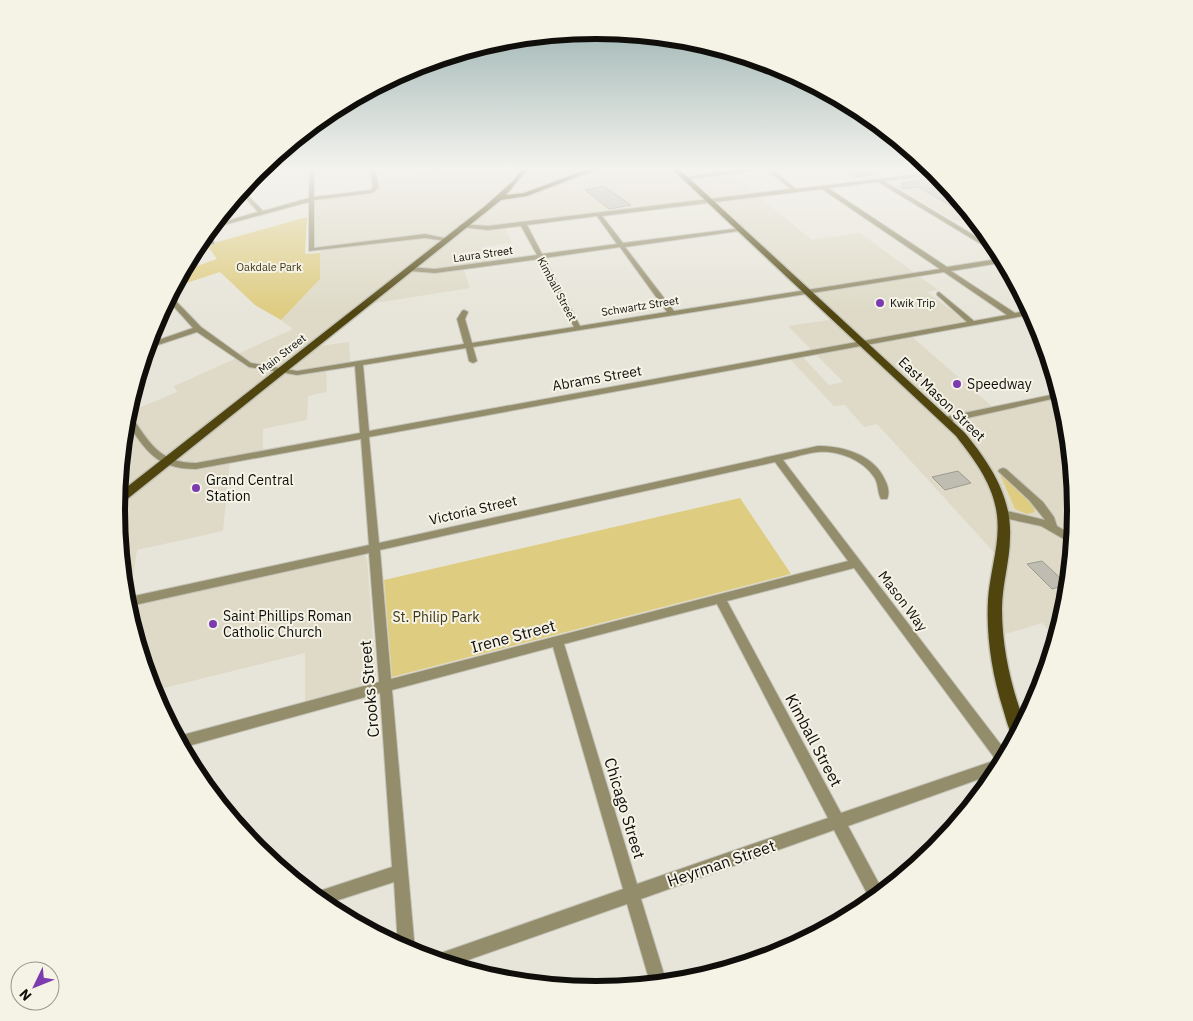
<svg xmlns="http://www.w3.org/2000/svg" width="1193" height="1021" font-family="'IBM Plex Sans',sans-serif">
<rect width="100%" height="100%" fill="#e7e5d9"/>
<g fill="#dedac7">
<path d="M466,169H725L812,240L860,233L938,290L927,292L970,324L910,335L995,409L1061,395L1068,417L1077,511L1068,605L1057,639L1042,623L996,637L1000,559L877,424L864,427L845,405L834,406L788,357L800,354L829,385L843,382L788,326L835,319L708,200L504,226L512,243L481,247L488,264L463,267L470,288L375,303L368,302L312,347L349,342L350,365L326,369L327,392L308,396L307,420L263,429V454L230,460L223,531L137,550L130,596L128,602L125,603L116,510L127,413L177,392L174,386L237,358L235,355L293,329L281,320L320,279V249L311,250L312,199L374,191V179Z"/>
<path d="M939,174L975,218L955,221L887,181Z"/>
<path d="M358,555H364L367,559L376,676L372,682L365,687L305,702V653L152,691L126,608Z"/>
</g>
<g fill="#decc81">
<path d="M307,217L305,254L320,253V279L281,320L255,305L220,272L174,287L182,271L217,259L207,245Z"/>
<path d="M1000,474L1032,504L1035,512L1027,514L1015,509Z"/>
<path d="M740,498L791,574L392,677L384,580Z"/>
</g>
<g fill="#bfbcb1" stroke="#9d9b90">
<path d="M842,169H864L874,175L855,177Z"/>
<path d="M938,177H942L968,210L960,211L918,187L902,189V183Z"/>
<path d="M604,186L612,192L631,205L609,209L585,190Z"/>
<path d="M958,471L971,483L945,490L932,477Z"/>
<path d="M1042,561L1056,574L1066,585L1052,589L1027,564Z"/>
</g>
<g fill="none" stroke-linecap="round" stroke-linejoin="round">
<defs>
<g id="minor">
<path d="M258,169H262L256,171Z"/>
<path d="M310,169H314V197L370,190L373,188L370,169H375L379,188L372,193L314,200V248L425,234L449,239L446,241L425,238L309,251V202L209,229L213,225L258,212L240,192L242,189L263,211L309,198Z"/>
<path d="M435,169H440V171L436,172Z"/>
<path d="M743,169H762L684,180L681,178Z"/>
<path d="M765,169H771L796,189L937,172L939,174L884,181L1000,251L1002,256L999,255L878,182L828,188L947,267L1004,258L1006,262L951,271L1015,313L1032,310L1034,314L369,437L379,543L818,446C844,446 874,455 885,480C888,486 890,493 887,499H881C877,492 879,484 874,477C863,460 838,450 818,452C807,453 795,457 783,460L1008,754L999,772L848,826L884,893L872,903L834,830L641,899L667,984L651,986L627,904L451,966L431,960L432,956L438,954L623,889L553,647L392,690L415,951L414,955L398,947L394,882L323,905L310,894L392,867L380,693L181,748L175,737L379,682L369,553L126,607L125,598L369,545L361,439L196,469C155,469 146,450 125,420L127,412L129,413C149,441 158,463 196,463L360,433L355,366L297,375L249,367L197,332L146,349L147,344L193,328L167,299L169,295L171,296L201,327L251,363L297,371L464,344L457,319L462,311L464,310L468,312L465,319L472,343L574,327L539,259L435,273L409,271L406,269L409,267L435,269L537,255L521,226L488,230L460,227L459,226L462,224L488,226L791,189ZM822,189L940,269L674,311L625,247L739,231L741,230V228L623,243L602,216ZM597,216L617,244L542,254L527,225ZM620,247L667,312L580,326L544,258ZM944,272L1007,315L974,321L939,292L937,293V295L967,322L369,431L363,365L466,348L469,361L473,363L477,361L473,347ZM775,462L848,561L391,679L380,550ZM854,568L996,760L841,813L727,601ZM717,604L828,818L637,884L564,644Z"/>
<path d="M206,233L214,242V244H210L203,236Z"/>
<path d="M1060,393L1061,397L945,423L941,420L945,417Z"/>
<path d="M1003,468L1006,469L1043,502L1054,517L1057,526L1074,536V545L1041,526L999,517L998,514L1003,510L1045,520L1029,500L1000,473L998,471L1000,469Z"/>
</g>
<g id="major">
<path d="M522,169H528L506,195L524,193L588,169H598L527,196L501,200L121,504L116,505L118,494L484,207L513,181Z"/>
<path d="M672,169H679L964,432C989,462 1012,496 1010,537C1010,561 1002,584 1002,609C1002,648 1011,687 1025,724L1016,739C1009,734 1006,718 1003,709C992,674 986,636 988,600C990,569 1002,540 996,509C991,481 973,458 956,436Z"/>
</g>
</defs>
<use href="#minor" stroke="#c4c3b8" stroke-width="2"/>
<use href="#major" stroke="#c4c3b8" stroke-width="3"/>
<use href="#minor" fill="#948d6c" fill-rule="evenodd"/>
<use href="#major" fill="#50450f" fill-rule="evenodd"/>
</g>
<linearGradient id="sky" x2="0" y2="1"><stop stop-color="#95aead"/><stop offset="0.54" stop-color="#f4f3ee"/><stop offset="1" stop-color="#f4f3ee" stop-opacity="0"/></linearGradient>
<rect width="1193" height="312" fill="url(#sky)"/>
<g fill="#7c3cb0" stroke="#f5f2e6" stroke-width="2">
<circle cx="880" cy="303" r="5"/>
<circle cx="957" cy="384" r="5"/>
<circle cx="196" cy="488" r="5"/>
<circle cx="213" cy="624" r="5"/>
</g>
<g text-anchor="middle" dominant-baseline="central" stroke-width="4" stroke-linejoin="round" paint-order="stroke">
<g font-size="11" fill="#0f0e0b" stroke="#f5f2e6">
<text transform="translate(483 254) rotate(-8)">Laura Street</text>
<text transform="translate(557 289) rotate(62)">Kimball Street</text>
<text transform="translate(640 306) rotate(-9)">Schwartz Street</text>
<text transform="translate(282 354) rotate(-38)">Main Street</text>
</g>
<g font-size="11" fill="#3f3612" stroke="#f5f2e6">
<text x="269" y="267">Oakdale Park</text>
</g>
<g font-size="11" fill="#0f0e0b" stroke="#f5f2e6" text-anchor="start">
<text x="890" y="303">Kwik Trip</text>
</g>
<g font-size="14" fill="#0f0e0b" stroke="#f5f2e6">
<text transform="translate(597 378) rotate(-10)">Abrams Street</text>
<text transform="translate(942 399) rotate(44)">East Mason Street</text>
<text transform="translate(473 510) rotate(-13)">Victoria Street</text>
<text transform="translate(903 601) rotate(53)">Mason Way</text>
</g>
<g font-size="14" fill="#0f0e0b" stroke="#f5f2e6" text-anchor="start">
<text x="967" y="384">Speedway</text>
<text x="206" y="480">Grand Central<tspan x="206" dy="16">Station</tspan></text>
<text x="223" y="616">Saint Phillips Roman<tspan x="223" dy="16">Catholic Church</tspan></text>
</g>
<g font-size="14" fill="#3f3612" stroke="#f5f2e6">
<text x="436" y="617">St. Philip Park</text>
</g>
<g font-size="16" fill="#0f0e0b" stroke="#f5f2e6">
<text transform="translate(513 636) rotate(-15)">Irene Street</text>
<text transform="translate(369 689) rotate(-95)">Crooks Street</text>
<text transform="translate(814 740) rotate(62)">Kimball Street</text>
<text transform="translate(625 808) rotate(73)">Chicago Street</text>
<text transform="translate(721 863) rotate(-19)">Heyrman Street</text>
</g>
</g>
<path d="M0 0H1193V1021H0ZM125 510a471 471 0 1 1 942 0a471 471 0 1 1-942 0Z" fill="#f5f2e6" fill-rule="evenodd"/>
<path fill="none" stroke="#0f0e0b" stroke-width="6" d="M125 510a471 471 0 1 1 942 0a471 471 0 1 1-942 0Z"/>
<g transform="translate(35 986) rotate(227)"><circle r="24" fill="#f5f2e6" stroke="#99978e"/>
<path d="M0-4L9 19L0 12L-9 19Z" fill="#7c3cb0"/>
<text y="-8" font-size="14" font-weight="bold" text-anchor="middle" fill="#0f0e0b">N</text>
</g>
</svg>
